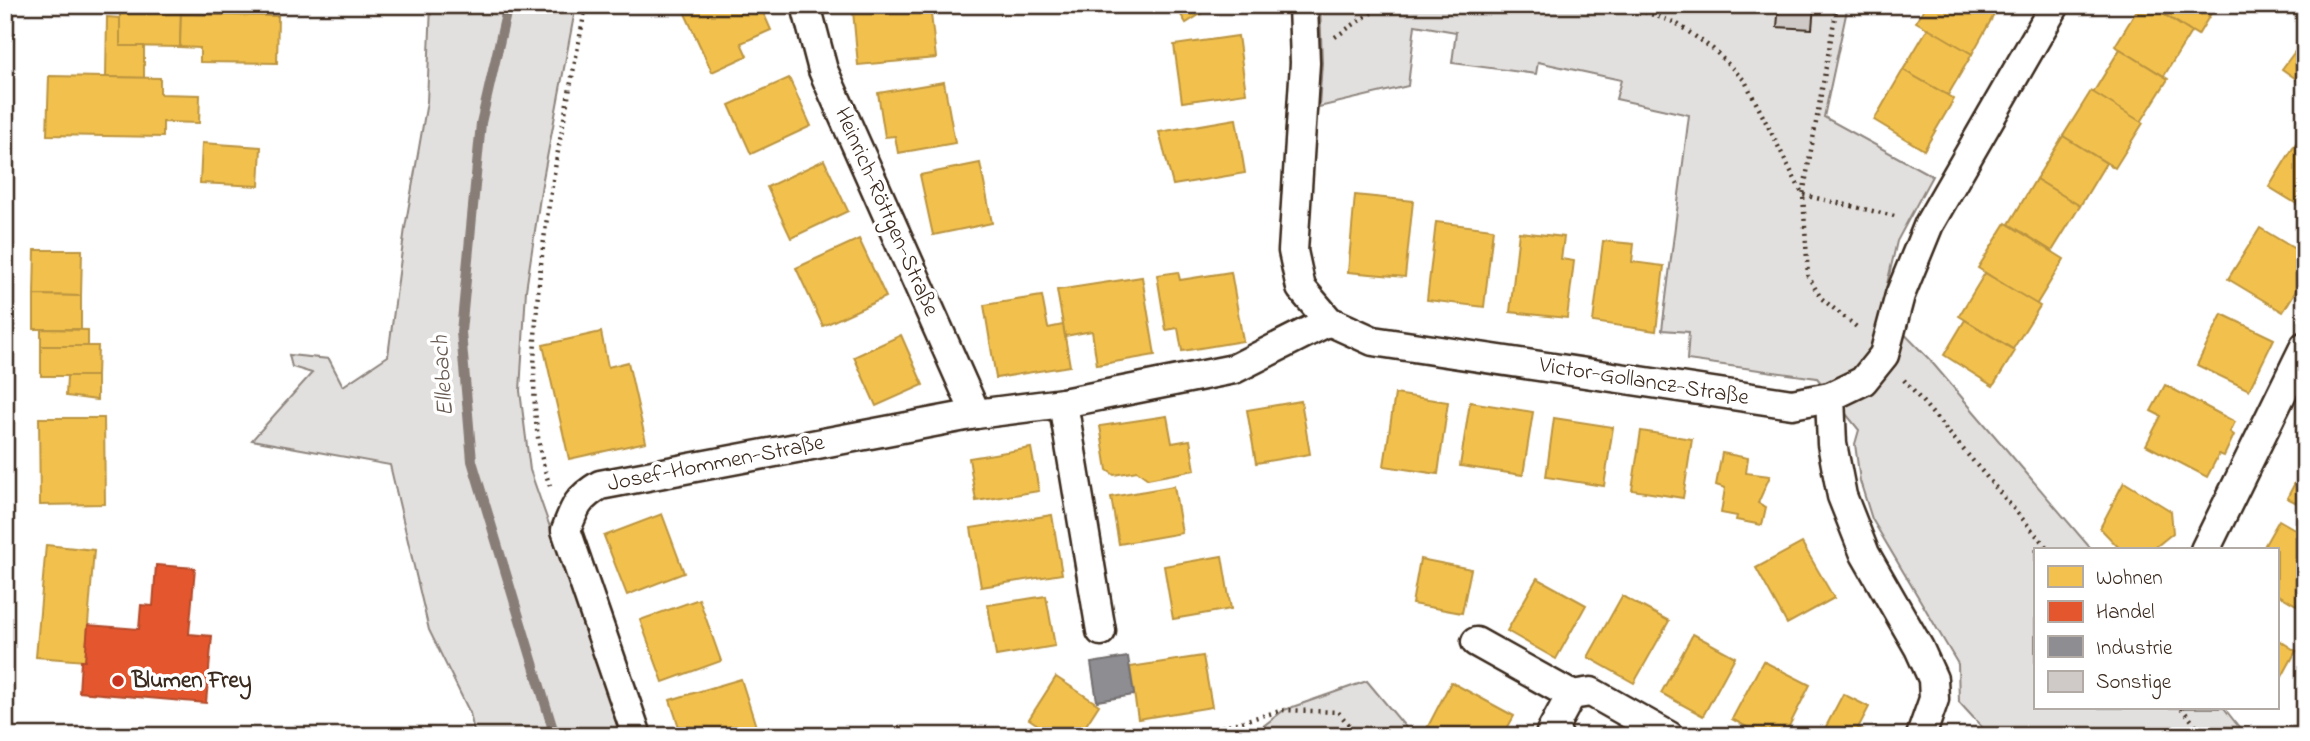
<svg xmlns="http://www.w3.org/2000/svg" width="2310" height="741" font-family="'Indie Flower',sans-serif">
<rect width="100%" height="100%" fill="#fff"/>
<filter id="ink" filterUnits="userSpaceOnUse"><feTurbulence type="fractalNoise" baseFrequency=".0143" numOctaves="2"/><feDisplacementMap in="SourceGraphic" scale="14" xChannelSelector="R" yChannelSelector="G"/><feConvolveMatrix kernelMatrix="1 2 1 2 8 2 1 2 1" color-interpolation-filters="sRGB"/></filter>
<g filter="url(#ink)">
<g fill="#e2e0de" stroke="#8e857e" stroke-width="2">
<path d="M431,5H576L542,184L526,290L520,391L530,470L623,736H475L470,713L429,630L390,465L252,440L312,373L292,367L289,355L329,359L343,386L388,356L405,228L427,102Z"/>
<path d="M1320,5H1848L1824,117L1932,176L1897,241L1881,310L1929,359L2092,550H2035V708H2224L2246,736H1990L1959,702L1958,664L1872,519L1860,481L1855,444L1859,430L1817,378L1687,360L1689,332L1662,330L1689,115L1616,99L1621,80L1538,62L1536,74L1452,63L1456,32L1415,25L1408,86L1319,107L1322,63Z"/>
<path d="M1367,681L1413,736H1230L1262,727L1284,710Z"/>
</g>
<g fill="#f2c14e" stroke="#bb9440" stroke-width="2">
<path d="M120,5H181L180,47L120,46Z"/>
<path d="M685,5H760L771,30L741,43L747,56L712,72L682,7Z"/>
<path d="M913,5H930L936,58L858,65L853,11Z"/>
<path d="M1175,5H1215L1186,23Z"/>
<path d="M1926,5H1997L1999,6L1972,54L1916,22Z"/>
<path d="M2140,5H2149L2191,32L2164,76L2115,46Z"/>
<path d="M2149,5H2216L2198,35Z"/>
<path d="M181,14L278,16L277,63L200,62V48L180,47Z"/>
<path d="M107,17L120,18V46H144V78L106,77Z"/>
<path d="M1928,28L1972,54L1948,95L1903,70Z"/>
<path d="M1238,36L1246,93L1182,102L1174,45Z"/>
<path d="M2305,38V85L2282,69Z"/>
<path d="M2120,49L2168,79L2141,122L2093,93Z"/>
<path d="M1903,70L1954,99L1924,150L1874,120Z"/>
<path d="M49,76L160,78V94L200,95L199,123L163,122V137L47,135Z"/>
<path d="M789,78L811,126L751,154L729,105Z"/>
<path d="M944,82L955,143L898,153L895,136L885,137L878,93Z"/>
<path d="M2091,91L2143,123L2115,168L2063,136Z"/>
<path d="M1236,119L1245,173L1173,185L1159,132Z"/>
<path d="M2063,136L2106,163L2080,206L2036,179Z"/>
<path d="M202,143L261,147L259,186L200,183Z"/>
<path d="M2296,143L2305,148V209L2269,187Z"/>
<path d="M824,160L848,211L791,238L767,187Z"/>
<path d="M980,163L992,223L933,235L920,175Z"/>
<path d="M2036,179L2080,206L2052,251L2009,224Z"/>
<path d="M1355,195L1413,201L1405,277L1348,272Z"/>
<path d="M1436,222L1493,229L1484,307L1427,300Z"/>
<path d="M2006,223L2064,259L2036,305L1978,268Z"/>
<path d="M2260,228L2305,255V276L2283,312L2228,279Z"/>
<path d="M1519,232L1564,237L1561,259L1574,261L1567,318L1510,312Z"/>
<path d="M859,239L886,297L823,326L796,268Z"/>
<path d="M1603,241L1634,244L1632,262L1664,266L1656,331L1593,322Z"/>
<path d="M35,250H82L81,296L34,295Z"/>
<path d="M1178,272L1180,280L1231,272L1243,341L1182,351L1178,328L1166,330L1157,275Z"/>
<path d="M1985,273L2040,306L2013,349L1959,316Z"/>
<path d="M1142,277L1155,355L1097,365L1092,331L1065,336L1057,290Z"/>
<path d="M34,295L81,296V329H34Z"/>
<path d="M1042,296L1048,328L1063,325L1070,366L996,378L984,305Z"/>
<path d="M2222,314L2274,339L2249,390L2197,365Z"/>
<path d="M1965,320L2015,351L1993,386L1944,355Z"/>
<path d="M41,329L88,330V346H41Z"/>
<path d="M601,332L608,367L628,362L646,442L569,459L543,345Z"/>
<path d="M901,335L923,385L876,406L854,357Z"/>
<path d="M41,346H98L97,376H41Z"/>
<path d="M67,376H97V400L66,396Z"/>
<path d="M2165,385L2235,422L2230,432L2234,435L2224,456L2219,454L2207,477L2146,445L2161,416L2151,411Z"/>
<path d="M1395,394L1448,402L1438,474L1384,466Z"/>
<path d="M1301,401L1310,454L1256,463L1247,410Z"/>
<path d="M1470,402L1533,412L1523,475L1460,466Z"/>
<path d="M1167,416L1172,443L1190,440L1195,470L1148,479L1137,471L1114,475L1107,470L1100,426Z"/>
<path d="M39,418H104L105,504L40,505Z"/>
<path d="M1554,418L1613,427L1604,486L1546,477Z"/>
<path d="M1641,431L1692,439L1683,498L1632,490Z"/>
<path d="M1031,448L1039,491L976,501L969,458Z"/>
<path d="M1722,453L1748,458L1746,473L1770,476L1758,503L1766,507L1762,525L1736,520L1737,516L1721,513L1725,488L1716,485Z"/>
<path d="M2305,464V507L2287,498Z"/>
<path d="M2124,482L2171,511L2173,533L2152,550H2121L2100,528Z"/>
<path d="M1174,486L1182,533L1119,544L1111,497Z"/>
<path d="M662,514L684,573L627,595L604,536Z"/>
<path d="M1052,515L1062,574L981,587L971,528Z"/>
<path d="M2279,520L2305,535V610L2277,594V550H2262Z"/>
<path d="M1802,543L1834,598L1787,624L1756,568Z"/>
<path d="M46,545L94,550L85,661L36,657Z"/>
<path d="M1222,556L1231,609L1173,619L1164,566Z"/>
<path d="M1420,559L1471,569L1462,613L1412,604Z"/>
<path d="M1537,578L1586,605L1556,659L1507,631Z"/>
<path d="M1046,596L1055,646L996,656L988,605Z"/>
<path d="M1622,596L1669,621L1634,683L1588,657Z"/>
<path d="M699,599L721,661L663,682L640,620Z"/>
<path d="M1693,634L1735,657L1703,716L1661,693Z"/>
<path d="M2277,639L2296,651L2277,686Z"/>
<path d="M1203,656L1212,707L1138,719L1130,667Z"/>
<path d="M1763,661L1810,685L1784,736H1763L1732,719Z"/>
<path d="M1056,677L1099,705L1079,736H1055L1029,719Z"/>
<path d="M741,679L759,736H682L670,700Z"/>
<path d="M1451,682L1514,716L1503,736H1423Z"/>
<path d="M1843,694L1869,707L1858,728L1873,736H1821Z"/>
</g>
<path fill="#e4572e" stroke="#b14a29" stroke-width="2" d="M156,565L195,568L189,634L212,636L206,703L79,692L81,661H85L88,625L139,629L141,605L153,606Z"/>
<path fill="#8d8d92" stroke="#746f6f" stroke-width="2" d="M1128,657L1134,695L1097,701L1091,663Z"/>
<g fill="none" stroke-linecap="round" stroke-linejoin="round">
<path stroke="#887e77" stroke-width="10" d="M508,5L481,123L461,332L472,461L555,736"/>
</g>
<path fill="#cfcac7" stroke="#3b2a1e" stroke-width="2" d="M1779,5H1814L1812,29L1777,27Z"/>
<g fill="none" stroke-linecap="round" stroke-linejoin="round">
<defs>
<g id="minor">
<path d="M810,5L808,13L823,70L976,414"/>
<path d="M1303,5L1305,63L1293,251L1301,288L1329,321L1373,341L1792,404L1830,397L1863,381L1884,355L1900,295L1929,224L2055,5"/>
<path d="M1830,397L1832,444L1842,496L1865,554L1919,648L1933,679L1934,699L1921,736"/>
<path d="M1063,403L1101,631"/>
<path d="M2205,550L2305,346"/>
<path d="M1476,642L1571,695L1591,692L1669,736"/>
<path d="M637,736L566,530C575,506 578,498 600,485L976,414L1063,403L1234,369L1329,321"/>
<path d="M1558,736L1551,732L1571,695"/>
</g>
</defs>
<use href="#minor" stroke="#3b2a1e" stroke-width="33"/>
<g stroke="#3b2a1e" stroke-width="4.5" stroke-dasharray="2 5" stroke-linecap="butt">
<path d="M1625,5L1676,23L1713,49L1745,81L1803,195L1899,217"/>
<path d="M1837,5L1803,195L1808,276L1821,298L1859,329"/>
<path d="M1335,37L1383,5"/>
<path d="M1904,380L2049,550"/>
<path d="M550,486C533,440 533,387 535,338C540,226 565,116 586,5"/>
<path d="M2181,708L2205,736"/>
<path d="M1188,736L1284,710L1338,712L1359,736"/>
</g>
<use href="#minor" stroke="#fff" stroke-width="28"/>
</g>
</g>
<circle fill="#c8321e" stroke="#fff" stroke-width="2.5" cx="118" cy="681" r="7"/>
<g text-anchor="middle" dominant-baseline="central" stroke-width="7" stroke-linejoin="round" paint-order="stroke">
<g font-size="23" fill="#3b2a1e" stroke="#fff">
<text transform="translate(886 212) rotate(66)">Heinrich-Röttgen-Straße</text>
<text transform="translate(1644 382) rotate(9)">Victor-Gollancz-Straße</text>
<text transform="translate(716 464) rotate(-11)">Josef-Hommen-Straße</text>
</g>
<g font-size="23" font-weight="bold" fill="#3b2a1e" stroke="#fff" text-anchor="start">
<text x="132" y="681">Blumen Frey</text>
</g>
<g font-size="24" font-style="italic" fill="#685b52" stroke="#fff">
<text transform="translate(444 376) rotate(-94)">Ellebach</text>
</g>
</g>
<rect width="2310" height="741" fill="none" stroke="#fff" stroke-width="28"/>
<rect x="14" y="14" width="2282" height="713" fill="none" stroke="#3b2a1e" stroke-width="2.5" filter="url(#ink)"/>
<rect x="2034" y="548" width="245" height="161" fill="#ffffff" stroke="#b1aaa5" stroke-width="2"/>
<rect x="2048" y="566" width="35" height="21" fill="#f2c14e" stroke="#b1aaa5" stroke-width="2"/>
<text x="2096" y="584" font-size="21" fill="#3b2a1e">Wohnen</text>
<rect x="2048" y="601" width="35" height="21" fill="#e4572e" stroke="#b1aaa5" stroke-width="2"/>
<text x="2096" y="618" font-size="21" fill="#3b2a1e">Handel</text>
<rect x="2048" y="636" width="35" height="21" fill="#8d8d92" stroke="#b1aaa5" stroke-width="2"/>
<text x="2096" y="654" font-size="21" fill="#3b2a1e">Industrie</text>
<rect x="2048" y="671" width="35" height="21" fill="#cfcac7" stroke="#b1aaa5" stroke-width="2"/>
<text x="2096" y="688" font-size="21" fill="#3b2a1e">Sonstige</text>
</svg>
